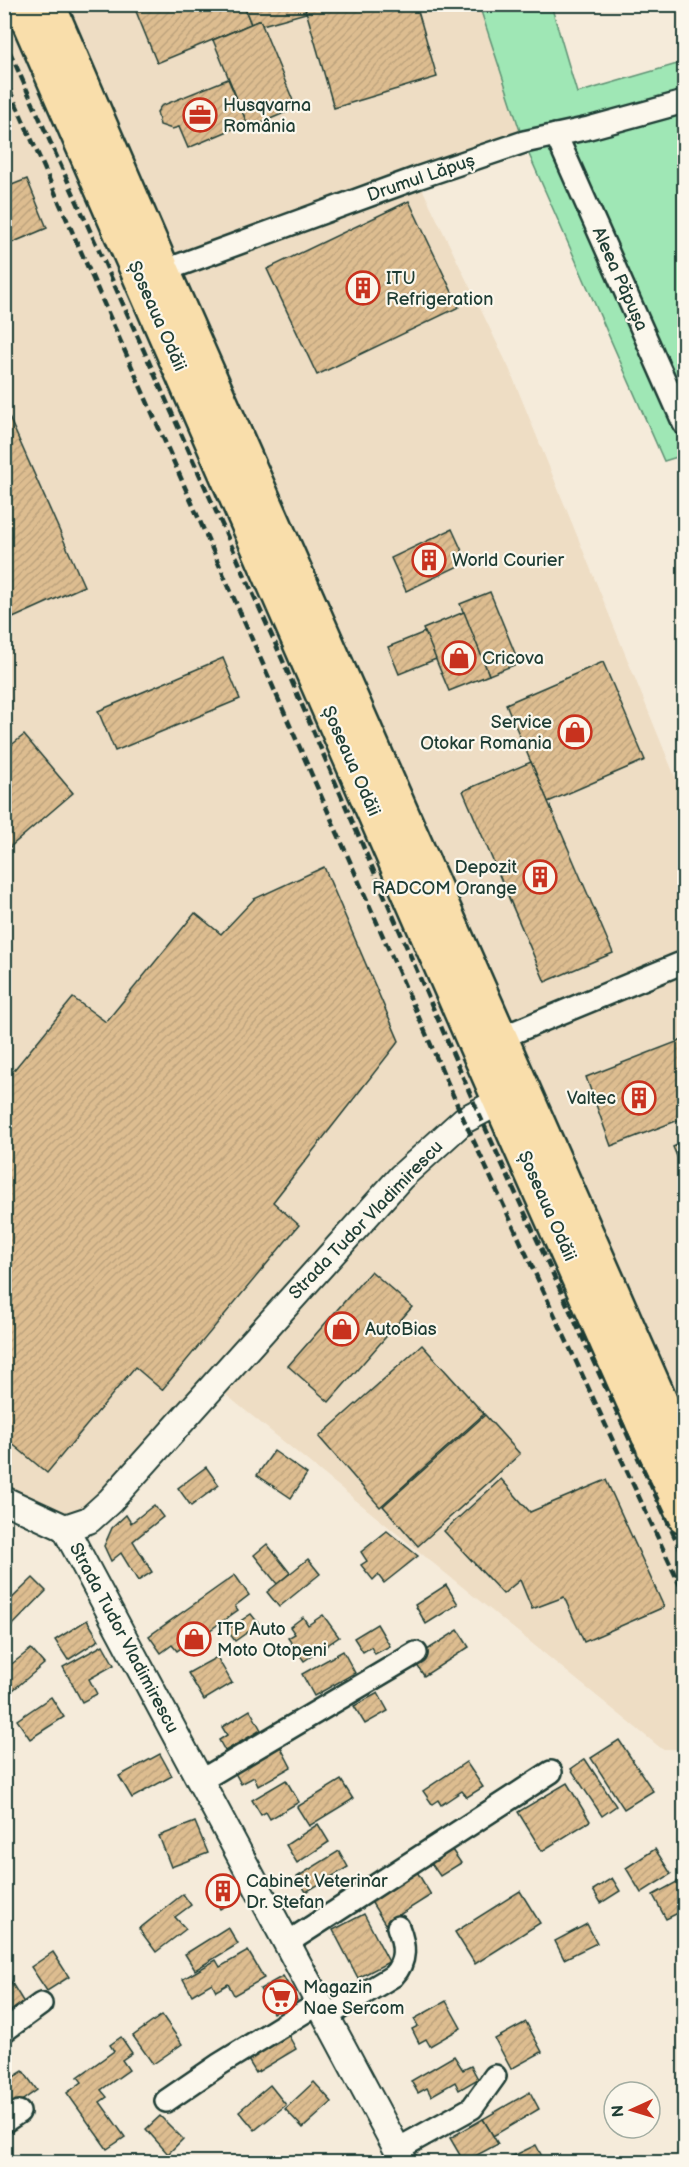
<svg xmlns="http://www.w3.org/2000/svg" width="689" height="2167" font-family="'Balsamiq Sans',sans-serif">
<defs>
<pattern id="building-hatch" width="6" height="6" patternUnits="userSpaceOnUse" patternTransform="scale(1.5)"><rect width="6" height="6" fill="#ddbd90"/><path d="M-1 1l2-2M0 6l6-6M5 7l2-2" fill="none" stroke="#bda37d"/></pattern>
</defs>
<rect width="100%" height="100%" fill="#f5ebda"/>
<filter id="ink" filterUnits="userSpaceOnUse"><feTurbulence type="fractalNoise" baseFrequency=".0167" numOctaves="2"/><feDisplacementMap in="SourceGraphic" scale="12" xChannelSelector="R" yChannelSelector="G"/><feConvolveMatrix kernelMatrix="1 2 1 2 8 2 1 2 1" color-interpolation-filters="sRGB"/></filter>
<g filter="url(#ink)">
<path fill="#eeddc4" d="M5,5H479L524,142L417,178L509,368L684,799V1749H662L225,1394L97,1532L5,1489Z"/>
<path fill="#9fe7b5" stroke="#5f9274" stroke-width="1.5" d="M479,5H551L577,93L684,62V455L664,461L524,143Z"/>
<g fill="url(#building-hatch)" stroke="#1f3d34" stroke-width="1.5">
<path d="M133,4H243L251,24L157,63Z"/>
<path d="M243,4H304L306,13L262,25L260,20L251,24Z"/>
<path d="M304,4H416L437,77L334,108Z"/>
<path d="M260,20L296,108L249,128L213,40Z"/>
<path d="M228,79L247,123L188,148L179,127L172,129L160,125L157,112L161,106Z"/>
<path d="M27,179L47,228L4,246V188Z"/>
<path d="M409,201L459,307L317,375L267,269Z"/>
<path d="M4,406L84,586L4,622Z"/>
<path d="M452,529L467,562L406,591L391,558Z"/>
<path d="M490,592L519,663L489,675L460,604Z"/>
<path d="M464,612L489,675L449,691L423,629Z"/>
<path d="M425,632L436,659L399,674L388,647Z"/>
<path d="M223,658L240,699L115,751L98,711Z"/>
<path d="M603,662L645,760L548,802L506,704Z"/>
<path d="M24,735L73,793L4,852V751Z"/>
<path d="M531,762L613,953L545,982L463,791Z"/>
<path d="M324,867L399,1041L273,1202L299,1225L162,1390L135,1367L47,1473L4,1437V1082L73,998L106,1022L195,913L221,934L254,899Z"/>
<path d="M684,1039V1118L611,1146L586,1077Z"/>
<path d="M684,1142V1173L673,1147Z"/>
<path d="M371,1271L412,1307L329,1402L288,1366Z"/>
<path d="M422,1345L484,1414L380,1507L319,1437Z"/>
<path d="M485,1415L520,1454L418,1546L383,1506Z"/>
<path d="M274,1451L307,1474L291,1498L257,1475Z"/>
<path d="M206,1467L219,1485L191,1506L178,1488Z"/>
<path d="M501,1479L530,1512L606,1480L664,1607L584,1642L564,1597L532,1609L520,1580L503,1594L444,1531Z"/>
<path d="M154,1505L163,1517L133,1541L152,1572L138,1581L121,1553L111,1561L104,1546L112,1528L126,1515L131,1523Z"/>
<path d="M387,1531L418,1556L384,1583L378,1575L373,1580L361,1565L367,1561L361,1552Z"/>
<path d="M267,1544L290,1573L277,1584L254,1555Z"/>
<path d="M308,1559L320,1574L279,1607L267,1592Z"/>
<path d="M235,1575L249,1595L235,1606L238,1610L206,1633L200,1625L183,1638L187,1644L177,1651L172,1645L161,1653L149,1636Z"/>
<path d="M33,1578L46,1591L10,1628L4,1622V1606Z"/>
<path d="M446,1585L458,1604L426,1624L415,1605Z"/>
<path d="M251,1614L259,1624L235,1641L227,1630Z"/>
<path d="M323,1615L339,1637L304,1661L288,1638L295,1634L290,1627L303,1617L308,1625Z"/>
<path d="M87,1620L99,1640L68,1660L55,1640Z"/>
<path d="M377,1624L390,1646L375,1654L371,1647L363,1652L354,1638Z"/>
<path d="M458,1630L469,1647L424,1676L413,1659Z"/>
<path d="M103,1645L114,1665L89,1679L97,1694L82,1702L63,1667Z"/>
<path d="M31,1649L44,1664L13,1690L4,1680V1670Z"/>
<path d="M343,1651L355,1673L314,1696L302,1674Z"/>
<path d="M217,1657L232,1683L204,1700L188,1673Z"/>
<path d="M378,1693L388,1711L365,1724L354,1706Z"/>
<path d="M51,1697L64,1717L30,1739L17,1720Z"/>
<path d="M250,1710L261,1730L225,1751L219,1740L227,1735L222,1727Z"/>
<path d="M619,1740L653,1791L624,1809L591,1758Z"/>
<path d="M280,1746L291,1767L258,1786L254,1777L241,1784L234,1771Z"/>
<path d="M160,1754L172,1776L132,1798L119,1776Z"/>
<path d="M585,1759L616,1806L602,1816L571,1769Z"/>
<path d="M466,1762L483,1787L467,1797L462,1791L441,1805L438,1800L432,1804L423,1791Z"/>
<path d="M286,1780L299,1802L270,1819L266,1812L261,1815L252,1800Z"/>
<path d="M341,1780L353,1799L309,1826L297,1807Z"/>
<path d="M567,1783L590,1821L542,1851L518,1812Z"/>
<path d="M195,1822L208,1853L171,1867L159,1836Z"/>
<path d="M318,1824L329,1842L297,1863L286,1845Z"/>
<path d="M450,1847L461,1863L440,1876L429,1860Z"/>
<path d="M655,1849L671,1874L641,1893L626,1868Z"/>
<path d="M339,1851L348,1867L306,1892L297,1877Z"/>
<path d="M416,1870L431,1895L385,1924L370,1900Z"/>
<path d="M227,1876L239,1898L220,1909L208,1885Z"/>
<path d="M612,1878L620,1891L601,1903L593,1890Z"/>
<path d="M684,1878V1910L666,1919L653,1895Z"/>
<path d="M520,1891L540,1923L475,1964L455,1932Z"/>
<path d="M183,1894L191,1905L175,1917L186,1929L156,1952L139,1929Z"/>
<path d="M364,1914L389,1962L358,1978L333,1930Z"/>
<path d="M587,1924L597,1943L564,1959L555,1941Z"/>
<path d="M228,1927L238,1944L195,1970L185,1954Z"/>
<path d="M248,1951L264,1978L234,1995L228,1984L216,1991L212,1983L192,1995L183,1979L216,1960L220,1967Z"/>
<path d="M53,1952L69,1977L47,1991L31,1967Z"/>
<path d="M283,1976L297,2000L273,2013L260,1989Z"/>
<path d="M8,1977L26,2006L4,2019V1979Z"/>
<path d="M446,2001L461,2028L430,2046L426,2039L419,2043L412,2029L418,2026L414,2019Z"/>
<path d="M162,2015L182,2044L153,2064L133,2036Z"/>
<path d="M526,2022L542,2052L511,2069L495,2039Z"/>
<path d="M286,2031L296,2049L256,2073L245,2055Z"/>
<path d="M121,2037L132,2053L122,2060L129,2070L101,2090L107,2097L100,2102L125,2137L107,2149L67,2093L82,2082L78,2077L114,2051L110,2045Z"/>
<path d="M454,2056L463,2070L471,2066L478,2079L459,2090L455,2082L431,2096L427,2088L418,2093L411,2081Z"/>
<path d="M23,2071L37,2090L7,2111L4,2083Z"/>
<path d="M314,2082L332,2102L303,2128L285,2109Z"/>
<path d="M270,2085L286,2105L255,2130L239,2111Z"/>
<path d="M530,2092L539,2109L493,2136L483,2119Z"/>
<path d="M160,2116L183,2139L168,2154L146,2129Z"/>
<path d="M483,2119L498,2144L464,2162L450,2138Z"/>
<path d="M536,2145L545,2162H508L507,2159Z"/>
</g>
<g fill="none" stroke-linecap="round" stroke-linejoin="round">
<defs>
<g id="minor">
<path d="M556,135L684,424"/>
<path d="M163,271L417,178L524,142L589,128L684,102"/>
<path d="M500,1038L684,962"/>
<path d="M200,1781L416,1653"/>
<path d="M287,1943L551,1772"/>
<path d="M327,2016L393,1976C407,1961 405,1945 398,1927"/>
<path d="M4,2031L41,2004"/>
<path d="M166,2101L220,2064L319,2003"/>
<path d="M4,2122L19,2112"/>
<path d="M398,2149L472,2108L495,2076"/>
</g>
<g id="tertiary">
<path d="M4,1500L65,1528"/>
<path d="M65,1528L404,2162"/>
<path d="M65,1528L89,1520L110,1501L401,1177L464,1120L500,1101"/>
</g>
<g id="primary">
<path d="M21,4L500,1101L684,1516"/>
<path d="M48,4L163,271L684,1455"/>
</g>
</defs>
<use href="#minor" stroke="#1f3d34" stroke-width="26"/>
<use href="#tertiary" stroke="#1f3d34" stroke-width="30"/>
<use href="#primary" stroke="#1f3d34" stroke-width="38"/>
<use href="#minor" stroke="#fbf7ec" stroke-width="21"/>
<use href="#tertiary" stroke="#fbf7ec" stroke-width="26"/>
<use href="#primary" stroke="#f9deab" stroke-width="33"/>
<g stroke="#1f3d34" stroke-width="4.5" stroke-dasharray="9 4.5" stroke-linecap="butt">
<path d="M4,39L276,645L478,1112L684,1557"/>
<path d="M4,77L464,1120L684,1594"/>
</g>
</g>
</g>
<defs>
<symbol id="office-ring" viewBox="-11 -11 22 22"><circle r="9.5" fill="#fbf7ec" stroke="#c8321e" stroke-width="1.5"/><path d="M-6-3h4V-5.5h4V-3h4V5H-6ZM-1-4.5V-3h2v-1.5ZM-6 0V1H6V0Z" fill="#c8321e"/></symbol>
<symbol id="building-ring" viewBox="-11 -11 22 22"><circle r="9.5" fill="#fbf7ec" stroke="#c8321e" stroke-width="1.5"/><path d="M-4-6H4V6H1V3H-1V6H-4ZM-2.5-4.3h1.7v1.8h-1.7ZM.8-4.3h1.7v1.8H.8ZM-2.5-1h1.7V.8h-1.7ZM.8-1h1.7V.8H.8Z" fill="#c8321e"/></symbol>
<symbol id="shop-ring" viewBox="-11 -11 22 22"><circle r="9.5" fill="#fbf7ec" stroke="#c8321e" stroke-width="1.5"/><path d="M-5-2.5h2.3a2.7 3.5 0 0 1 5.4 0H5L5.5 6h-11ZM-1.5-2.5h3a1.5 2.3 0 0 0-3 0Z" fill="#c8321e"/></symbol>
<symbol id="supermarket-ring" viewBox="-11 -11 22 22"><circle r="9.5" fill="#fbf7ec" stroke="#c8321e" stroke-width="1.5"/><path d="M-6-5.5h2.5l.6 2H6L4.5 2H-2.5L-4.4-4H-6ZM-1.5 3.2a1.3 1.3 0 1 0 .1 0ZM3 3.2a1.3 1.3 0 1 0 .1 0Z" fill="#c8321e"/></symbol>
</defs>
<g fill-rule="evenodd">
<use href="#office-ring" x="181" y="96" width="38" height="38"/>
<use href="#building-ring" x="344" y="269" width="38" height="38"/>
<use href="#building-ring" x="410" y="541" width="38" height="38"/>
<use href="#shop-ring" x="440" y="639" width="38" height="38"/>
<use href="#shop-ring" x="556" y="713" width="38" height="38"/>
<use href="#building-ring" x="521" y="858" width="38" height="38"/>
<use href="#building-ring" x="620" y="1079" width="38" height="38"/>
<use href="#shop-ring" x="323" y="1310" width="38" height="38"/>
<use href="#shop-ring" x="175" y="1620" width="38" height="38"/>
<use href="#building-ring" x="204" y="1872" width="38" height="38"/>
<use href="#supermarket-ring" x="261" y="1978" width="38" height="38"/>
</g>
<g text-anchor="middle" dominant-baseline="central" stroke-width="4.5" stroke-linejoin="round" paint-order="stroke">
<g font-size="18" fill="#1f3d34" stroke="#fbf7ec" text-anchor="start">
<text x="223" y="105">Husqvarna<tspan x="223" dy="21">România</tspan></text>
<text x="386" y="278">ITU<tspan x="386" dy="21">Refrigeration</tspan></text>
<text x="452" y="560">World Courier</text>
<text x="482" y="658">Cricova</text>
<text x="552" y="722" text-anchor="end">Service<tspan x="552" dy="21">Otokar Romania</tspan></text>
<text x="517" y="867" text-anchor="end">Depozit<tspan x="517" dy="21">RADCOM Orange</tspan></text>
<text x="616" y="1098" text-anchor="end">Valtec</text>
<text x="365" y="1329">AutoBias</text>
<text x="217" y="1629">ITP Auto<tspan x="217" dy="21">Moto Otopeni</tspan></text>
<text x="246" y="1881">Cabinet Veterinar<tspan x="246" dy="21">Dr. Stefan</tspan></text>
<text x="303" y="1987">Magazin<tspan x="303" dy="21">Nae Sercom</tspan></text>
</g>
<g font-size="18" fill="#1f3d34" stroke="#fbf7ec">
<text transform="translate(421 178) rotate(-19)">Drumul Lăpuș</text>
<text transform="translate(620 279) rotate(66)">Aleea Păpușa</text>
<text transform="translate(157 316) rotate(66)">Șoseaua Odăii</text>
<text transform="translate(351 761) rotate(66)">Șoseaua Odăii</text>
<text transform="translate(547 1206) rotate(66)">Șoseaua Odăii</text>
<text transform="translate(366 1220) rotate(-46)">Strada Tudor Vladimirescu</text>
<text transform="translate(124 1638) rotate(62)">Strada Tudor Vladimirescu</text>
</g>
</g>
<rect width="689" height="2167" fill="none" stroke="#fbf7ec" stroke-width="24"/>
<rect x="12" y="12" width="665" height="2143" fill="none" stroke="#1f3d34" stroke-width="2" filter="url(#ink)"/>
<g transform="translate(632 2110) rotate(266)"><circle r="28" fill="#fbf7ec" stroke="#a3ada2" stroke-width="1.5"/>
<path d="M0-4.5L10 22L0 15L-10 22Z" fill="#c8321e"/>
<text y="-9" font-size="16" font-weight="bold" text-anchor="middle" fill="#1f3d34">N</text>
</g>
</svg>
